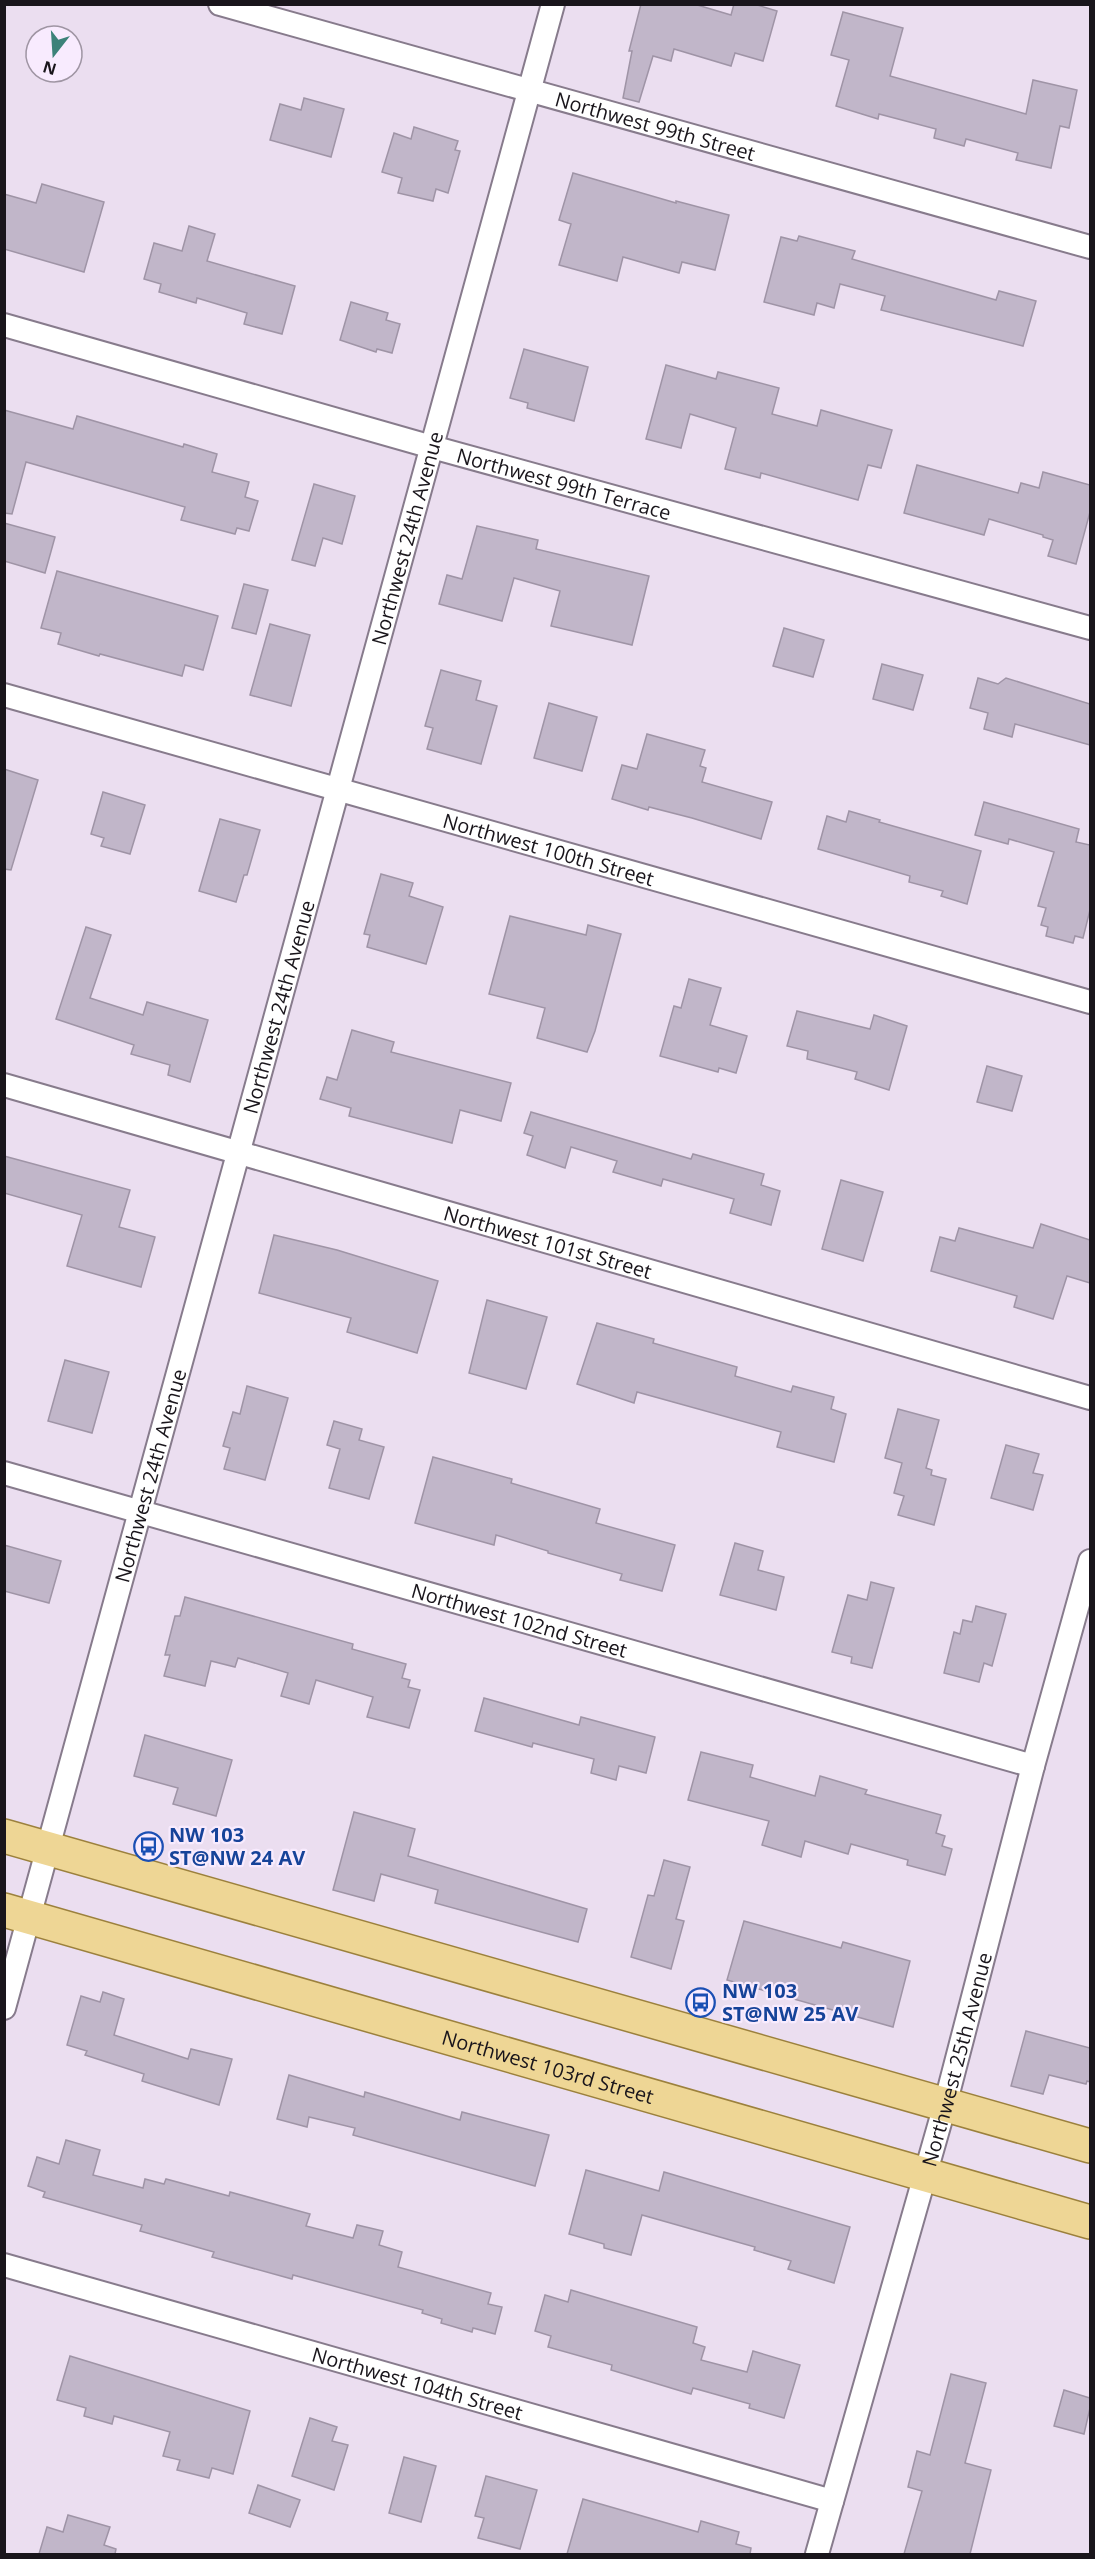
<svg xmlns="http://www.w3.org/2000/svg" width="1095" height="2559" font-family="'Open Sans',sans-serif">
<rect width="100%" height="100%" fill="#ebdef0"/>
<g fill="#c1b6c9" stroke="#9f94a6" stroke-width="1.5">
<path d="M641,4H694L731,15L734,4H754L777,11L763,61L735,53L731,66L674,49L671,61L653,56L639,102L623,98L632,51H629Z"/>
<path d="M843,12L903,28L890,76L1026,114L1033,80L1077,90L1069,128L1060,126L1051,168L1016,160L1018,153L966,139L964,146L934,138L936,129L879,114L878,119L836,106L849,60L831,55Z"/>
<path d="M304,98L344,109L331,157L270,140L280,104L301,110Z"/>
<path d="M414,127L458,141L455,150L460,151L448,193L436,189L433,201L398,193L402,178L382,172L394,133L411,139Z"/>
<path d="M573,173L676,203V201L729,215L715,270L682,262L679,273L623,257L617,281L559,265L571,224L559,220Z"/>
<path d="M42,184L104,202L84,272L4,249V194L36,203Z"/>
<path d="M189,226L215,234L207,261L295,286L282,334L244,324L247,313L197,298L196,303L159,292L161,284L144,279L154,243L182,251Z"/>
<path d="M799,236L855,251L852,259L996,300L999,291L1036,301L1023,346L881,310L885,296L840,284L834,308L817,303L814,315L764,302L781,237L797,241Z"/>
<path d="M351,302L388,313L386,320L400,324L392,353L377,349L376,352L340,340Z"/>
<path d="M524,349L588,367L574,421L527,408L528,403L510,398Z"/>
<path d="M666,365L716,379L718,372L779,388L772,414L817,426L821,410L892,430L881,468L868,465L858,500L761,473L760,478L725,469L736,428L690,414L681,448L646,439Z"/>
<path d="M4,410L73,429L77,416L183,447L184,444L217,454L212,472L249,482L245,497L258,501L249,531L237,528L235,534L181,520L185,507L26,462L12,514L4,513Z"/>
<path d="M917,465L1018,493L1021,483L1039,488L1043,472L1090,485V512L1076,564L1048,556L1053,540L1043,537V535L989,519L984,535L904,513Z"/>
<path d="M314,484L355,496L342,544L323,538L315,566L292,560Z"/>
<path d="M4,523L55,537L45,573L4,561Z"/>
<path d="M477,526L538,540L536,549L649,576L632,645L551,626L560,591L514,578L502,621L439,604L447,575L462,579Z"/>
<path d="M57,571L218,616L203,670L185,665L182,676L100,654L99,656L58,644L61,633L41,628Z"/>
<path d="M244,584L268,590L256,634L232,628Z"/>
<path d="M270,624L310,635L291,706L250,695Z"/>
<path d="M784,628L824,640L813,677L773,666Z"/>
<path d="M882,664L923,675L913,710L873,699Z"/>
<path d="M441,670L481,681L476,700L497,706L481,764L427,749L433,728L425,726Z"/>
<path d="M978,678L998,684L1006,678L1090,704V745L1015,724L1012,737L984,729L988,713L970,708Z"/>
<path d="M549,703L597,717L582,771L534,758Z"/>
<path d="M647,734L705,750L700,766L706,768L702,782L772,802L761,839L692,818L649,807L648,810L612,799L622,765L637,769Z"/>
<path d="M4,769L38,780L11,870L4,869Z"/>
<path d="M103,792L145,805L130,854L101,846L104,838L91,834Z"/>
<path d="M984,802L1079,829L1076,842L1090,845V910L1083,938L1075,936L1073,943L1046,936L1048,927L1041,925L1046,908L1038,906L1054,852L1009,839L1008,844L975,835Z"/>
<path d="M849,811L880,820L879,822L981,851L967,904L941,896L943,891L909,882L910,876L818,849L827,816L846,822Z"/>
<path d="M220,819L260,830L247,875H244L236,902L199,891Z"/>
<path d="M381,874L413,883L409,896L443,907L426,964L367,947L370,935L364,934Z"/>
<path d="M510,916L586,935L588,925L621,934L595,1031L587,1052L537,1038L545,1008L489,994Z"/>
<path d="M86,927L111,935L90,998L143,1015L147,1002L208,1020L190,1082L168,1075L170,1065L131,1054L134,1045L56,1019Z"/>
<path d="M689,979L721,988L710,1025L747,1036L736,1073L719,1068L718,1072L660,1056L674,1006L681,1008Z"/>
<path d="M797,1011L870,1029L874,1015L907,1026L889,1090L855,1079L857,1072L807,1059L808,1051L787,1046Z"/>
<path d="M352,1030L394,1042L391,1052L511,1083L501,1121L460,1110L452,1143L349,1116L351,1108L320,1099L327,1077L337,1080Z"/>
<path d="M987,1066L1022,1076L1012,1111L977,1102Z"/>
<path d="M531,1112L691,1159L693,1154L764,1174L761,1185L780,1191L771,1225L730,1213L734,1199L663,1179L661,1186L613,1172L617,1161L571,1147L565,1168L527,1155L533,1136L524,1133Z"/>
<path d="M4,1156L130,1190L119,1227L155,1237L141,1287L67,1266L82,1215L4,1193Z"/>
<path d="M841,1180L883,1192L863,1261L822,1249Z"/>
<path d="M1041,1224L1090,1240V1283L1067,1276L1053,1319L1014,1307L1017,1296L931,1271L940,1237L955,1241L959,1228L1033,1248Z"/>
<path d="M274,1235L337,1250L438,1281L417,1353L347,1332L351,1318L259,1293Z"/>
<path d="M487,1300L547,1317L526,1389L469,1373Z"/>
<path d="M597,1323L654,1339L653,1343L737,1367L735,1376L791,1392L793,1386L834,1397L831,1409L846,1414L834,1462L777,1447L781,1432L637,1392L634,1403L577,1384Z"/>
<path d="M65,1360L109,1372L92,1433L48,1421Z"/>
<path d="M247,1386L288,1398L265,1480L224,1469L230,1448L223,1446L233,1412L240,1414Z"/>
<path d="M898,1409L939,1420L926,1468L932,1470L931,1475L946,1479L934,1525L898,1515L904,1496L894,1493L902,1463L885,1458Z"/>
<path d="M334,1421L362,1429L359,1440L384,1447L369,1499L329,1488L340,1449L327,1445Z"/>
<path d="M1006,1445L1039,1454L1033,1473L1043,1475L1033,1510L991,1498Z"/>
<path d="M433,1457L512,1479L511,1483L600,1509L596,1523L675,1545L662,1591L620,1580L622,1574L548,1553V1551L496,1535L494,1545L415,1523Z"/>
<path d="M735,1543L763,1551L758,1570L784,1577L776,1610L720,1595Z"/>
<path d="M4,1545L61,1561L49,1603L4,1591Z"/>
<path d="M871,1582L894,1588L872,1668L851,1663L852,1657L832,1652L848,1595L867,1600Z"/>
<path d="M185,1597L353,1644L352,1649L406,1664L402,1678L410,1680L408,1687L420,1690L409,1728L367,1717L373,1697L316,1680L309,1704L281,1696L288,1673L238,1658L235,1667L211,1661L205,1686L164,1676L170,1655H165L175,1616H180Z"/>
<path d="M976,1606L1006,1614L992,1666L984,1663L979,1682L944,1673L954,1632L960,1634L963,1620L972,1622Z"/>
<path d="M484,1698L579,1725L581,1717L655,1737L646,1773L619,1766L616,1780L591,1773L594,1759L533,1743L532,1747L475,1731Z"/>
<path d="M145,1735L232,1760L216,1816L173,1804L178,1788L134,1776Z"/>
<path d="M701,1752L753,1765L750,1777L815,1796L820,1776L867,1790L865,1794L941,1815L936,1833L945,1836L942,1846L952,1849L945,1875L907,1865L908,1860L851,1844L848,1854L805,1841L801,1857L762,1845L769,1821L688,1800Z"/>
<path d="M354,1812L415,1829L408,1856L587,1909L578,1942L435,1903L438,1890L381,1874L374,1901L333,1890Z"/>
<path d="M664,1860L690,1867L676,1919L684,1921L671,1969L631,1957L648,1895L654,1896Z"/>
<path d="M744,1921L841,1948L843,1942L910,1961L893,2027L727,1980Z"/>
<path d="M103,1992L124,1999L114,2035L188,2059L191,2049L232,2059L219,2105L142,2081L144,2074L85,2055L87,2051L67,2045L81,1996L100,2002Z"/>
<path d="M1026,2031L1090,2048V2082L1087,2081L1086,2084L1049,2075L1043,2094L1011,2086Z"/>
<path d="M289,2075L364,2097L365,2092L460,2120L462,2112L549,2135L535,2186L353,2135L355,2128L309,2117L307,2127L277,2119Z"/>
<path d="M66,2140L100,2150L93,2175L143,2188L145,2179L164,2184L166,2179L229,2196L230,2192L310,2214L306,2226L353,2238L357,2225L383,2231L379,2245L402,2252L398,2267L491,2293L488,2304L502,2307L495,2334L473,2328L472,2332L441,2323L442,2319L422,2313L423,2310L293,2275L292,2279L212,2257L214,2252L140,2231L142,2225L43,2197L45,2192L28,2186L37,2157L59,2164Z"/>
<path d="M586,2170L659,2191L664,2172L850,2227L834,2283L788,2269L791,2261L754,2250L755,2247L642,2215L631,2255L604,2248V2244L569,2234Z"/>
<path d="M571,2290L697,2327L693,2343L705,2347L701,2360L747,2372L753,2351L800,2365L784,2418L749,2408L750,2404L693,2388L691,2394L611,2370L612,2365L548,2347L551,2336L535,2331L545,2295L568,2302Z"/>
<path d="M70,2356L250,2411L233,2474L212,2468L209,2478L177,2470L180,2460L163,2456L170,2432L114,2416L112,2424L84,2416L86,2408L57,2400Z"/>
<path d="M951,2374L986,2383L965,2463L991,2470L970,2554H904L922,2491L908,2487L917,2451L930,2455Z"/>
<path d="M1064,2390L1090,2398V2408L1084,2434L1054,2426Z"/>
<path d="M310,2418L337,2427L332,2441L348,2445L334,2490L292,2476Z"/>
<path d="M404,2457L436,2466L421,2522L389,2513Z"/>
<path d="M486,2476L537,2490L520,2549L478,2538L484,2518L475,2516Z"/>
<path d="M258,2485L300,2500L290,2527L249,2513Z"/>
<path d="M583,2499L698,2532L701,2521L739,2532L736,2544L751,2548L750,2554H567Z"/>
<path d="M68,2515L110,2527L104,2545L116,2549L115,2554H39L47,2527L63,2532Z"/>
</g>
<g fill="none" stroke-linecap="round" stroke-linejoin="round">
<defs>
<g id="street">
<path id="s1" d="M220,4L1090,247"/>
<path id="s2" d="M4,325L432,447L1090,628"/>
<path id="s3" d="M4,695L1090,1002"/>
<path id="s4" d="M4,1085L1090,1398"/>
<path id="s5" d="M4,1473L1033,1766"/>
<path id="s6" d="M4,2008L553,4"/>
<path id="s7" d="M4,2265L832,2501"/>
<path id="s8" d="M817,2554L945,2105L1033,1766L1090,1561"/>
</g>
<g id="primary">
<path d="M4,1836L1090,2146"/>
<path id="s9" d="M4,1910L1090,2222"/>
</g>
</defs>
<use href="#street" stroke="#877b8c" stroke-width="26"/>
<use href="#primary" stroke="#9c813d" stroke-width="36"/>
<use href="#street" stroke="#fff" stroke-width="22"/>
<use href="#primary" stroke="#eed695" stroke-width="33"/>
</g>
<defs>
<symbol id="bus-ring" viewBox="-11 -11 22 22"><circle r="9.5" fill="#f8ebfe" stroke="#1a4fb4" stroke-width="1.5"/><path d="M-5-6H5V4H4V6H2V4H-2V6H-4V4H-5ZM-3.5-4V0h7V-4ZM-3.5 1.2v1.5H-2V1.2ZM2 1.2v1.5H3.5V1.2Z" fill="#1a4fb4"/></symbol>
</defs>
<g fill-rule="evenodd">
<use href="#bus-ring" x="132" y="1830" width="33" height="33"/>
<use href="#bus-ring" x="684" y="1986" width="33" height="33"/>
</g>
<g text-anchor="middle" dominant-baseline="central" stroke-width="4.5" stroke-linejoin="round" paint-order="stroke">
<g font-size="20" fill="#19151b" stroke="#f8ebfe">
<text stroke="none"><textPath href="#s1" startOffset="452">Northwest 99th Street</textPath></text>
<text stroke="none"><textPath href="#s2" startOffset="582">Northwest 99th Terrace</textPath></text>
<text stroke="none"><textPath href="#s6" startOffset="1524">Northwest 24th Avenue</textPath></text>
<text stroke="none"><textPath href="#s3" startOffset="566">Northwest 100th Street</textPath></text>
<text stroke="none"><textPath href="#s6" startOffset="1038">Northwest 24th Avenue</textPath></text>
<text stroke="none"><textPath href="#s4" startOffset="566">Northwest 101st Street</textPath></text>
<text stroke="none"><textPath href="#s6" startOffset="552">Northwest 24th Avenue</textPath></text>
<text stroke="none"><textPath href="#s5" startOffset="536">Northwest 102nd Street</textPath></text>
<text stroke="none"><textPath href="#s8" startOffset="514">Northwest 25th Avenue</textPath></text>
<text stroke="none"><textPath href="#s9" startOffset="566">Northwest 103rd Street</textPath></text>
<text stroke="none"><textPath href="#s7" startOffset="430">Northwest 104th Street</textPath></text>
</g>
<g font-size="20" font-weight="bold" fill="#164399" stroke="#f8ebfe" text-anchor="start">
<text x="169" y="1834">NW 103<tspan x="169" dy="23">ST@NW 24 AV</tspan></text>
<text x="722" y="1990">NW 103<tspan x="722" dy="23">ST@NW 25 AV</tspan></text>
</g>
</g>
<rect width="1095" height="2559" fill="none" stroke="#19151b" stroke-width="12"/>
<g transform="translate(54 54) rotate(197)"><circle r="28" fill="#f8ebfe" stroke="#9f95a3" stroke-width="1.5"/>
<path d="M0-4.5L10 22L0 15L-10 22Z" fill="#3c8279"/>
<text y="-9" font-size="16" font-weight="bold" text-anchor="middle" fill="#19151b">N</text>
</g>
</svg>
